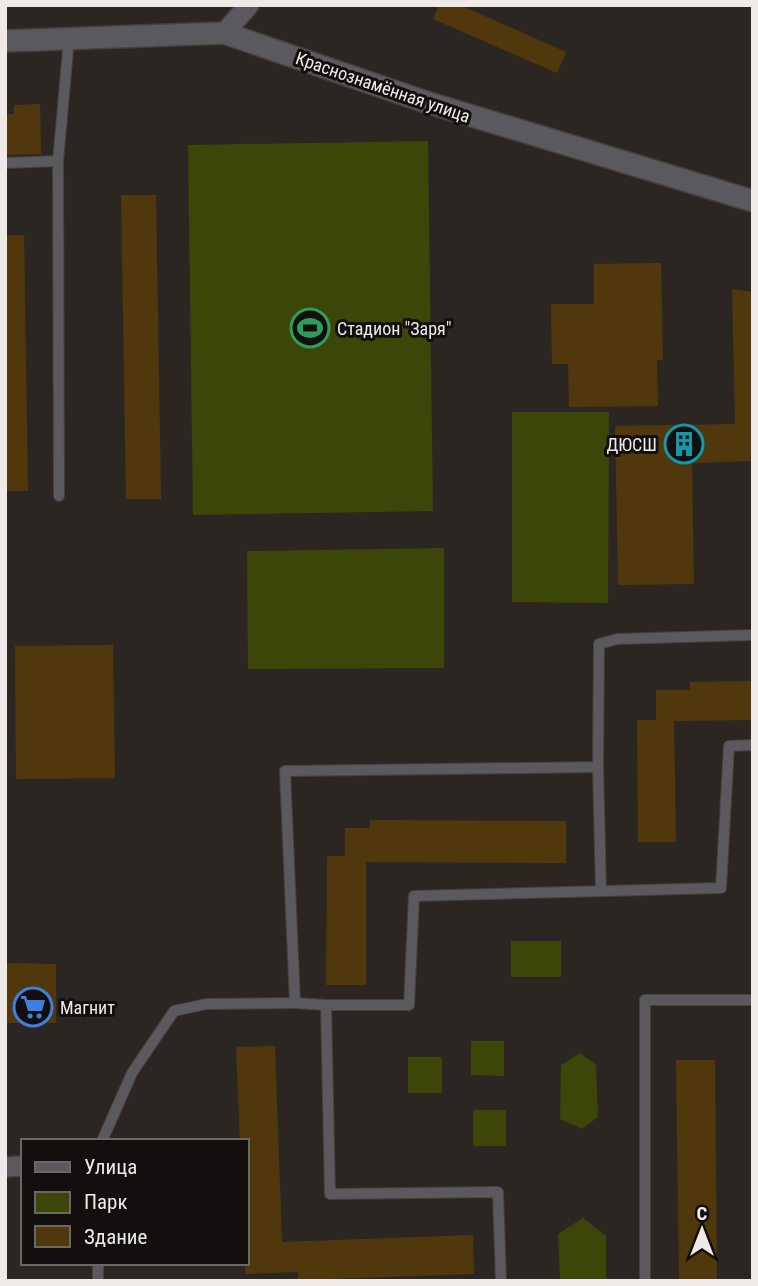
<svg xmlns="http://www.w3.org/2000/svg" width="758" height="1286" font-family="'Roboto Condensed',sans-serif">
<rect width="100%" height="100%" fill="#2c2622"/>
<g fill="#3b4608">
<path d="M428,141L433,511L193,515L188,145Z"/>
<path d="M512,412H609L608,603L512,602Z"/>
<path d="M444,548V668L248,669L247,551Z"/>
<rect x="511" y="941" width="50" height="36"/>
<path d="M471,1041H504V1076L471,1075Z"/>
<path d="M580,1053L596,1065L598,1117L582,1129L560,1119L561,1065Z"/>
<rect x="408" y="1057" width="34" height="36"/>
<rect x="473" y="1110" width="33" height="36"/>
<path d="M583,1218L606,1236V1281H560L558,1234Z"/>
</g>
<g fill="#51380c">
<path d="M439,5H460L566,52L557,73L433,19Z"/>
<path d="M40,104L41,154L5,155V114H14V105Z"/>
<path d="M121,195H156L161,499H126Z"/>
<path d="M5,235H24L28,491H5Z"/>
<path d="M661,263L663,360H657L658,406L569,407L568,364H552L551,304H594V264Z"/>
<path d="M732,289L753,292V461L692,463L694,584L618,585L615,426L735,424Z"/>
<path d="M113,645L115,778L16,779L15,646Z"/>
<path d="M753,681V720L674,721L676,842H638L637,720H656V690H690V682Z"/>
<path d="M370,820L566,821V863L366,862V985H326L327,856H345V828H370Z"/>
<path d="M5,963L56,964V1023H5Z"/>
<path d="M275,1046L282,1242L473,1235L474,1274L298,1280V1272L245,1274L247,1141H240L236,1047Z"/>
<path d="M676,1060H715L717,1281H679Z"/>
</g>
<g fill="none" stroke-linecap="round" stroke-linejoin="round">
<defs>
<g id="service">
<path d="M58,161L59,496"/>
<path d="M5,163L58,161L69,39"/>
<path d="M598,767L601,891"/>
<path d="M295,1003L326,1005L330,1194L498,1192L501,1281"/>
<path d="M326,1005H409L414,896L721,888L729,746L753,745"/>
<path d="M102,1141L132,1073L174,1011L206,1004L295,1003L285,771L598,767L599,644L617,639L753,635"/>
<path d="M98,1263V1281"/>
<path d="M645,1281V1000H753"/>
</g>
<g id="minor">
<path d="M224,33L249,5"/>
<path d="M5,1167L23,1166"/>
</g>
<path id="tertiary" d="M5,41L224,33L426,102L753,201"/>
</defs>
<use href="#service" stroke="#47413e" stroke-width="12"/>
<use href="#minor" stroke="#47413e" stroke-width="22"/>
<use href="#tertiary" stroke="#47413e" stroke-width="24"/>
<use href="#service" stroke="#5a595d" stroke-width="10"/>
<use href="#minor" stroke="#5a595d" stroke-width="19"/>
<use href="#tertiary" stroke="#5a595d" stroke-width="21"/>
</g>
<defs>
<symbol id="stadium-ring" viewBox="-11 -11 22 22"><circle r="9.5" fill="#120f0e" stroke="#2e9e5b" stroke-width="1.5"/><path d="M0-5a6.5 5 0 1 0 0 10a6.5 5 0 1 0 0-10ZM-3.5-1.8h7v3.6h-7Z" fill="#2e9e5b"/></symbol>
<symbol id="building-ring" viewBox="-11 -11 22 22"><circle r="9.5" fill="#120f0e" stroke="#0f9aa8" stroke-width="1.5"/><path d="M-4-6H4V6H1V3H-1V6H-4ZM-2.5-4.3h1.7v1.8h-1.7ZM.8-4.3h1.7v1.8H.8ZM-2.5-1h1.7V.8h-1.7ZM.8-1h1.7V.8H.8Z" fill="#0f9aa8"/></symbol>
<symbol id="supermarket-ring" viewBox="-11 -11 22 22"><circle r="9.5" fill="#120f0e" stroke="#3f7fe0" stroke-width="1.5"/><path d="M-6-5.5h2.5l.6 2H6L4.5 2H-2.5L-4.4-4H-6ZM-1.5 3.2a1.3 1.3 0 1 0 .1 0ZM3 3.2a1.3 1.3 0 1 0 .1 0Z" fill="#3f7fe0"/></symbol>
</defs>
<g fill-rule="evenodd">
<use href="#stadium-ring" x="288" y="306" width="44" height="44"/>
<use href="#building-ring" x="662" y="422" width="44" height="44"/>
<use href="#supermarket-ring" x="11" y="985" width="44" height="44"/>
</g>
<g text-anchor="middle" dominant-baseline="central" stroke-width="6" stroke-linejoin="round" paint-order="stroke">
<g font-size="18" fill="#efeae8" stroke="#120f0e">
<text transform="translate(383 87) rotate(19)">Краснознамённая улица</text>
</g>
<g font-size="18" fill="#efeae8" stroke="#120f0e" text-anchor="start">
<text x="337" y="328">Стадион "Заря"</text>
<text x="657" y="444" text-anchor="end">ДЮСШ</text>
<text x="60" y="1007">Магнит</text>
</g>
</g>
<rect width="758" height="1286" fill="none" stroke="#efeae8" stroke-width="14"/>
<rect x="21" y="1139" width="228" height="126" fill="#120f0e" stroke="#6a6765" stroke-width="2"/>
<rect x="35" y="1162" width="35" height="10" fill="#5a595d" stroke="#6a6765" stroke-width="2"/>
<text x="84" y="1174" font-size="21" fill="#efeae8">Улица</text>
<rect x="35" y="1192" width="35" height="21" fill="#3b4608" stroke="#6a6765" stroke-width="2"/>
<text x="84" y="1209" font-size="21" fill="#efeae8">Парк</text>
<rect x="35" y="1226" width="35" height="21" fill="#51380c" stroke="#6a6765" stroke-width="2"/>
<text x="84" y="1244" font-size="21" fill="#efeae8">Здание</text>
<g transform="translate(702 1230)" stroke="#120f0e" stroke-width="5" paint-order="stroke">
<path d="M0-5L12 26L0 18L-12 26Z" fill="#efeae8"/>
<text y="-10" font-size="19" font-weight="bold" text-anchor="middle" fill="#efeae8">С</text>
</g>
</svg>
